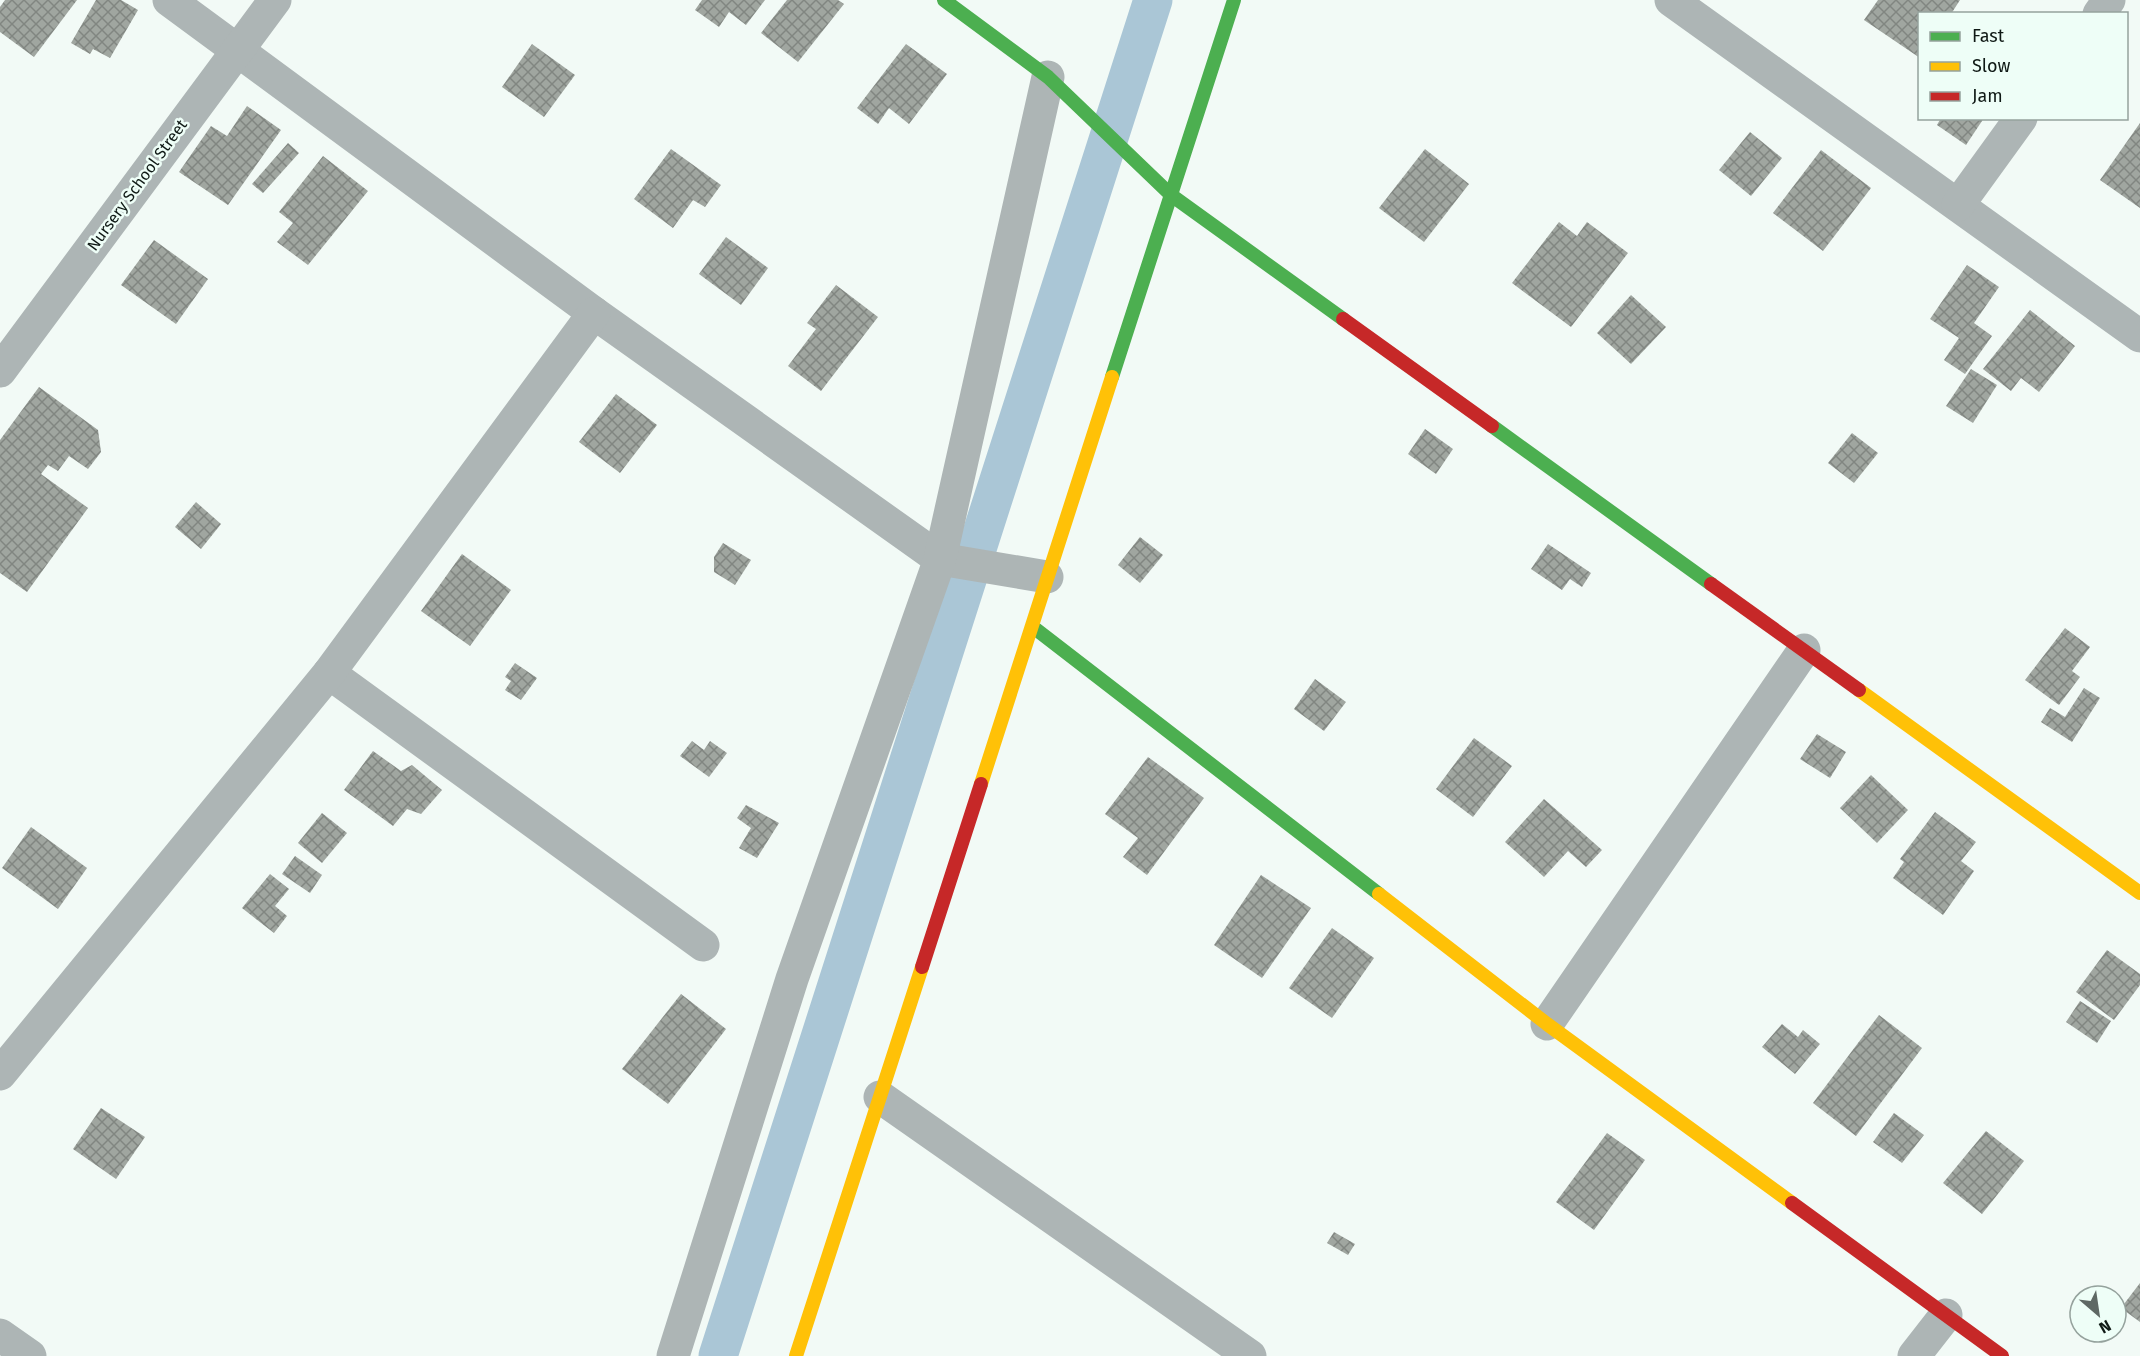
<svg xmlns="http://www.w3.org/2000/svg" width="2140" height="1356" font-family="'Fira Sans',sans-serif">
<defs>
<pattern id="building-cross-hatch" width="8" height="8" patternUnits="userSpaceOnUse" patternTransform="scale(1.5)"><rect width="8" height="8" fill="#a0a6a0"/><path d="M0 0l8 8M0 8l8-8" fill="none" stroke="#818681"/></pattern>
</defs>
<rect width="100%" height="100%" fill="#f2faf6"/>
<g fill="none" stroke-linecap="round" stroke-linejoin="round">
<path stroke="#aac6d6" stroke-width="39" d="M718,1356L1153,0"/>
</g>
<g fill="url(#building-cross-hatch)">
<path d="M5,0H77L34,57L0,32V7Z"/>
<path d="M96,0H121L138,10L110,58L93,49L90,54L71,43Z"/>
<path d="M702,0H765L746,25L729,12L719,27L695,10Z"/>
<path d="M787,0H838L844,4L798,62L761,33Z"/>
<path d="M1878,0H1960L1951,14H1920V58L1864,20Z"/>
<path d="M532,44L575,75L544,117L502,87Z"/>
<path d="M906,44L947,74L909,124L889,108L878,124L857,108Z"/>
<path d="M247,106L281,130L228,205L179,172L211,126L227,136Z"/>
<path d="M1941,118H1984L1966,145L1937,125Z"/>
<path d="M2140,123V208L2100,180Z"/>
<path d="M1750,132L1782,158L1751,196L1719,170Z"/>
<path d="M288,143L299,153L263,193L252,184Z"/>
<path d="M671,149L721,185L705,207L693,200L673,228L634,199Z"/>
<path d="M1425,149L1469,184L1424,242L1379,208Z"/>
<path d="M1821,150L1871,188L1823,251L1773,213Z"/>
<path d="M323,156L368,191L308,265L277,242L293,223L279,212Z"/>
<path d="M1559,222L1577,236L1587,222L1628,253L1571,327L1512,283Z"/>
<path d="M726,237L768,268L741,305L699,274Z"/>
<path d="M154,240L208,279L176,324L121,285Z"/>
<path d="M1967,265L1999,287L1974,323L1992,336L1965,374L1944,360L1959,338L1930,319Z"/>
<path d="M836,285L878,317L821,391L788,366L816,329L807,323Z"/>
<path d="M1631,295L1666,327L1631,364L1597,333Z"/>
<path d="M2030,310L2075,346L2039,392L2021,378L2011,391L1983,369Z"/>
<path d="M1971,369L1997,385L1973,423L1946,406Z"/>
<path d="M39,387L98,430L101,452L88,469L69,456L58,471L48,465L41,474L88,508L27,592L0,573V440Z"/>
<path d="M616,394L657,425L620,473L579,442Z"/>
<path d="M1425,429L1453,449L1436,474L1408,454Z"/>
<path d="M1852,433L1878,453L1854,483L1828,463Z"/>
<path d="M196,502L221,524L201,549L175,527Z"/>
<path d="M1140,537L1163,555L1140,583L1118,565Z"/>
<path d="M723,543L751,560L735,585L714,572V557Z"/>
<path d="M1548,544L1591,573L1582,587L1570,579L1562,590L1531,569Z"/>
<path d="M462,554L511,590L470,646L421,611Z"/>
<path d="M2065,628L2090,647L2072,671L2080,677L2059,705L2025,680Z"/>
<path d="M515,663L537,678L521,700L505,690L511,681L505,677Z"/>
<path d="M1315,679L1346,702L1324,731L1294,709Z"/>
<path d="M2084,688L2100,698L2072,742L2041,722L2050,708L2065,717Z"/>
<path d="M1817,734L1846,752L1830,778L1800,759Z"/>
<path d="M1474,738L1512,766L1473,817L1436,789Z"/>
<path d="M692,741L704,750L710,741L727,753L709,777L680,756Z"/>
<path d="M373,751L401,771L412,765L442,790L421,814L407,809L393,826L344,790Z"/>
<path d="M1148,757L1204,798L1147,875L1123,857L1138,838L1105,814Z"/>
<path d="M1871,775L1908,810L1877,843L1840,808Z"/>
<path d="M1544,799L1602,850L1586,867L1568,851L1544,877L1505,842Z"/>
<path d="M746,805L779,823L757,858L739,848L751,828L737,818Z"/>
<path d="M1935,812L1976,842L1961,861L1974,871L1943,915L1893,878L1904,862L1900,859Z"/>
<path d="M322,813L347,833L322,863L298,843Z"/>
<path d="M31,827L87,868L58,909L2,868Z"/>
<path d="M295,856L322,875L310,893L282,874Z"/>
<path d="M270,874L289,889L275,906L287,916L274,933L242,908Z"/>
<path d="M1261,875L1311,908L1262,978L1214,945Z"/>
<path d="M1332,928L1374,958L1332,1018L1289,988Z"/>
<path d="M2107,950L2140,974V985L2114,1020L2076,992Z"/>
<path d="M681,994L726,1029L668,1104L622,1069Z"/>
<path d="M2080,1001L2111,1021L2097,1043L2066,1022Z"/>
<path d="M1879,1015L1922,1048L1856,1136L1813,1103Z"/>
<path d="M1782,1024L1798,1037L1803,1030L1820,1044L1795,1074L1762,1047Z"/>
<path d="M101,1108L145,1137L116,1179L73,1149Z"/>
<path d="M1894,1113L1924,1135L1902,1163L1873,1142Z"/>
<path d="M1986,1131L2024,1161L1982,1214L1943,1183Z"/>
<path d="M1607,1133L1645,1160L1594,1230L1556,1202Z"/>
<path d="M1334,1232L1355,1244L1348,1255L1327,1243Z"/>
<path d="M2140,1283V1322L2121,1308Z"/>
</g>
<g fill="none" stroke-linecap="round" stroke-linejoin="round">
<g stroke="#adb5b5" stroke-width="33">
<path d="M169,0L594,313L940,559L1047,577"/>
<path d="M1671,0L2140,336"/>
<path d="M2099,14L2109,0"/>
<path d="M1958,205L2021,118"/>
<path d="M0,371L275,0"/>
<path d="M329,673L703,945"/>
<path d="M1547,1024L1804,650"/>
<path d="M0,1074L329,673L594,313"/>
<path d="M880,1097L1250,1356"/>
<path d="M0,1335L30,1356"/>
<path d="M673,1356L792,979L940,559L1048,77"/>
<path d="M1914,1356L1946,1315"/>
</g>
<g stroke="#4caf50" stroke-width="14">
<path d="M944,0L1048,77L1171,195L1343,319"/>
<path d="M1112,377L1234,0"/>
<path d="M1492,426L1711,584"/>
<path d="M1033,627L1379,894"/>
</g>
<g stroke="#ffc107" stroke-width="14">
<path d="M1859,690L2140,893"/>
<path d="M981,784L1112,377"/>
<path d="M1379,894L1547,1024L1792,1203"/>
<path d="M796,1356L922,967"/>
</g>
<g stroke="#c62828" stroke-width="14">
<path d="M1343,319L1492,426"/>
<path d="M1711,584L1859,690"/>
<path d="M922,967L981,784"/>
<path d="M1792,1203L2002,1356"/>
</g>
</g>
<g text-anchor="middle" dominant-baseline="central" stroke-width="5" stroke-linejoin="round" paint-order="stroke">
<g font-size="16" fill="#0f1915" stroke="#eefef7">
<text transform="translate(137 185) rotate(-54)">Nursery School Street</text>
</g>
</g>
<rect x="1918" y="12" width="210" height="108" fill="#eefef7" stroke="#95a29d" stroke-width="1.5"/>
<rect x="1930" y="32" width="30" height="9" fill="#4caf50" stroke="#95a29d" stroke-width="1.5"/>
<text x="1972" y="42" font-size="18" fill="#0f1915">Fast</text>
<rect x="1930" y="62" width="30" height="9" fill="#ffc107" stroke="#95a29d" stroke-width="1.5"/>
<text x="1972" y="72" font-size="18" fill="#0f1915">Slow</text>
<rect x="1930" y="92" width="30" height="9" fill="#c62828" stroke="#95a29d" stroke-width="1.5"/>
<text x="1972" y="102" font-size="18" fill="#0f1915">Jam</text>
<g transform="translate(2098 1314) rotate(151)"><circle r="28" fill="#eefef7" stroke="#95a29d" stroke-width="1.5"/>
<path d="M0-4.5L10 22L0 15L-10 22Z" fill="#5e6864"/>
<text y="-9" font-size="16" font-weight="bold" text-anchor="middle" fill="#0f1915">N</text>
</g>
</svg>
